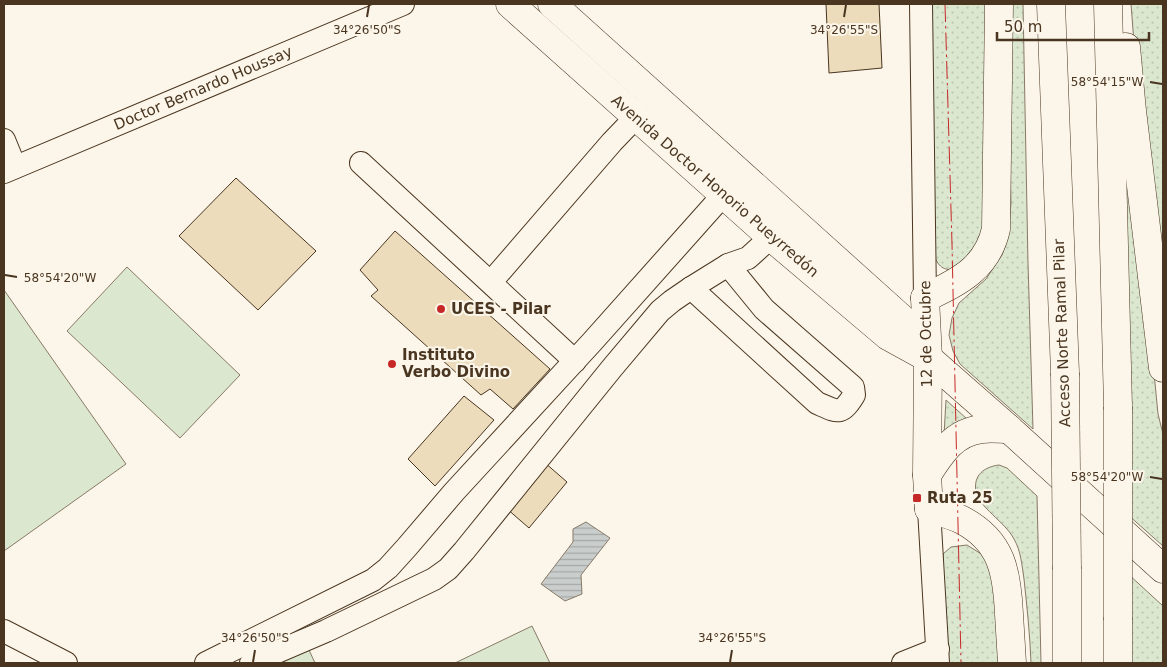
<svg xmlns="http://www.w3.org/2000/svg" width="1167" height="667" font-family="'DejaVu Sans',sans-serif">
<defs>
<pattern id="grass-dots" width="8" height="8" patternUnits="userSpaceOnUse" patternTransform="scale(1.25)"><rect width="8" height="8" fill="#dce7d0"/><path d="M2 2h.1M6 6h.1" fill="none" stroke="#bec7b2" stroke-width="1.8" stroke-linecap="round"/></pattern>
<pattern id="water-rules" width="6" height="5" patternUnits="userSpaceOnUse" patternTransform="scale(1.25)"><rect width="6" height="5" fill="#c9cecd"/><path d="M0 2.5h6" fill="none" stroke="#a5a8a6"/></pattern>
</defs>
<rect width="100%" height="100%" fill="#fbf6e9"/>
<g fill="url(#grass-dots)" stroke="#887966">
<path d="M929,4H987L984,239L958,270C942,270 939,268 933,253Z"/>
<path d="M1007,4H1023L1028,263L1033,429L960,364L953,351L949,335L952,318L959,303L986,279L1002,255L1008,237L1011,203Z"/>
<path d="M1131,4H1163V297L1135,56Z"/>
<path d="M1120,100L1147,301L1158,414L1163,434V546L1127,514Z"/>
<path d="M946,400L967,419L944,435Z"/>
<path d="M999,465L1007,468L1037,496L1041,663H1031C1030,635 1027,607 1024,579C1022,566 1021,551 1014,539C1006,523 978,506 976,492C973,475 984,467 999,465Z"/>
<path d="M967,545L986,557L994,577L1004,663H943V554L951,547Z"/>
<path d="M1127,573L1163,606V663H1130Z"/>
</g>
<g fill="#dce7d0" stroke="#887966">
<path d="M127,267L240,375L180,438L67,331Z"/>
<path d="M4,290L126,464L4,551Z"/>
<path d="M532,626L550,663H455Z"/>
<path d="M309,650L315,663H280Z"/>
</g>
<path fill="url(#water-rules)" stroke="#887966" d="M586,522L610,538L581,575L582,594L565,601L541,584L573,542V529Z"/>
<g fill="#ecdcbc" stroke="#4a3520">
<path d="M826,4H879L882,68L829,73Z"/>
<path d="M236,178L316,251L258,310L179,236Z"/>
<path d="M395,231L550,369L513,409L490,389L481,395L371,296L378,290L360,270Z"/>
<path d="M464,396L494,420L435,486L408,459Z"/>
<path d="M544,462L567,482L529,528L506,508Z"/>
</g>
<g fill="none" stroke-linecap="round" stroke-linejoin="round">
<defs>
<g id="minor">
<path d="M921,4L925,298"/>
<path d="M4,140L15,167"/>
<path d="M361,163L575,361"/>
<path d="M4,172L403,4"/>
<path d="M491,282L612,142L636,117"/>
<path d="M691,288L817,403C838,412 841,416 854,395L853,387L764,309L728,265"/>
<path d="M929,509L938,663"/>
<path d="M4,631L66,663"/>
<path d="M206,663L373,580L388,568L407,547L454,492L592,342L724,194"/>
<path d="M251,663L326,631L434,579L448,569L464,551L612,368L660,311L672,301L691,288L728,265L748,258L771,237"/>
<path d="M903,663L938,649"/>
</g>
<g id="major">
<path d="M510,4L771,237L888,336L928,358L1009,429L1163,569"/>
<path d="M552,4L901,318L925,354"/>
<path d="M925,298L928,358L927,475L929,509"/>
<path d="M927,475C941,453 954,432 982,429C991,428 1000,429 1009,429"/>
</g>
<g id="highway">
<path d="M1051,4L1065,373"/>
<path d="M1108,4L1118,407"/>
<path d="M1126,47L1132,111L1163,368"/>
<path d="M925,298C958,282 987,269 996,229L999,4"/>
<path d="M929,509C940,512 952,515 962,520C1002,541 1007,572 1009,614C1010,630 1011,647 1012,663"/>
<path d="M1118,620V663"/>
<path d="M1067,663V569"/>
</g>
</defs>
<use href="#minor" stroke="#4a3520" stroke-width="24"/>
<use href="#major" stroke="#4a3520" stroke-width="29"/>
<use href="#highway" stroke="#4a3520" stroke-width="29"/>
<use href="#minor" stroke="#fbf6e9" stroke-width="22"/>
<use href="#major" stroke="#fbf6e9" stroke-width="28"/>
<use href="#highway" stroke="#fbf6e9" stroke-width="28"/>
<defs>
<g id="highway-bridge">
<path d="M1065,373L1067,569"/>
<path d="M1118,620V407"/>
</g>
</defs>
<use href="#highway-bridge" stroke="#4a3520" stroke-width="29" stroke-linecap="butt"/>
<use href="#highway-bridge" stroke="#fbf6e9" stroke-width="28"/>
<path stroke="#c62828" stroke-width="1" stroke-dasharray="18 4 2.5 4" stroke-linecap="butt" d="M945,4L952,244L961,663"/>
</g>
<path fill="none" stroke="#4a3520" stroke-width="2" d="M367,17L369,5M844,17L846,5M1150,82L1162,84M5,275L17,277M1150,477L1162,479M253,662L255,650M730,662L732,650"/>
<g fill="#c62828" stroke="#fbf6e9" stroke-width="2">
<circle cx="441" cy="309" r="5"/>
<circle cx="392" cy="364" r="5"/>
<rect x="912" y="493" width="10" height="10" rx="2.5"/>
</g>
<g text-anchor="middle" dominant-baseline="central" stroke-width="4" stroke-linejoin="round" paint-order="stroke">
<g font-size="15" fill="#4a3520" stroke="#fbf6e9">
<text transform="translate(203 88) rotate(-23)">Doctor Bernardo Houssay</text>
<text transform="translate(715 186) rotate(41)">Avenida Doctor Honorio Pueyrredón</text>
<text transform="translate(1062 333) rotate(-92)">Acceso Norte Ramal Pilar</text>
<text transform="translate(926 334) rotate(-91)">12 de Octubre</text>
</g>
<g font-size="15" font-weight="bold" fill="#4a3520" stroke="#fbf6e9" text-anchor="start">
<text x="451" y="309">UCES - Pilar</text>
<text x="402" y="355">Instituto<tspan x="402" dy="17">Verbo Divino</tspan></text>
<text x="927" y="498">Ruta 25</text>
</g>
</g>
<g font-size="12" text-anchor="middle" fill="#4a3520" stroke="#fbf6e9" stroke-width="4" stroke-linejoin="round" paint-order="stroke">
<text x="367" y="34">34°26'50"S</text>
<text x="844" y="34">34°26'55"S</text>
<text x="1107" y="86">58°54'15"W</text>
<text x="60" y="282">58°54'20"W</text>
<text x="1107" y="481">58°54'20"W</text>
<text x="255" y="642">34°26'50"S</text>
<text x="732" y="642">34°26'55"S</text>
</g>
<rect width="1167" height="667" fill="none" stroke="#4a3520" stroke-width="10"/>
<path d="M997 32v8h152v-8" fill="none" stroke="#4a3520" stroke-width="2.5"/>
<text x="1004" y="32" font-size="15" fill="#4a3520" stroke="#fbf6e9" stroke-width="4" paint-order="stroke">50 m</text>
</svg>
